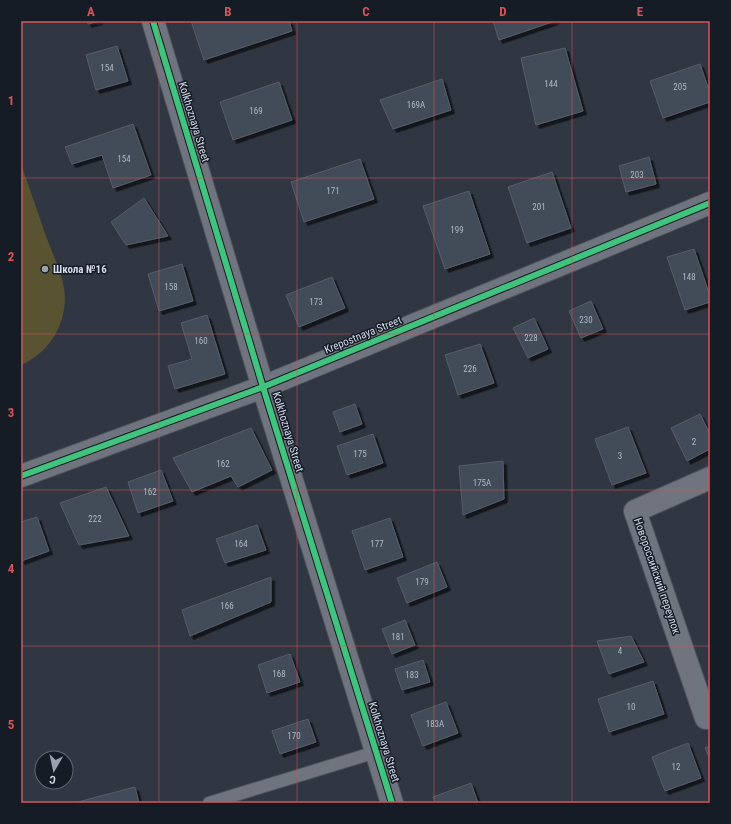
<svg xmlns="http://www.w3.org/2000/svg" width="731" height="824" font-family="'Roboto Condensed',sans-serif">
<defs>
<filter id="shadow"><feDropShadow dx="3.5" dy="3.5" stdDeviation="0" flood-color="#0009"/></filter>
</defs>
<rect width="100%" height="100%" fill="#303743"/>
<path fill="#595332" d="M21,164C29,188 38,212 46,236C52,253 61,270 64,288C69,320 51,352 21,365Z"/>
<g fill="#434b58" stroke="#575d68" filter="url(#shadow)">
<path d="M87,21H99L88,24Z"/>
<path d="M191,21H289L292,31L204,60Z"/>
<path d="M493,21H555L499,40Z"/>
<path d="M117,46L128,81L96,90L86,55Z"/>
<path d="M565,48L583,111L536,125L521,58Z"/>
<path d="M700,64L710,93V102L663,118L650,81Z"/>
<path d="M442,79L451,110L393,129L380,100Z"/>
<path d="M279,82L292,120L233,140L220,102Z"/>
<path d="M133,124L151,175L113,188L102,155L72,164L65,147Z"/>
<path d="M649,157L656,184L626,192L619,166Z"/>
<path d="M360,159L374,199L304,222L291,182Z"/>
<path d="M552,172L571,228L527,243L508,187Z"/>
<path d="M469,191L490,254L445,269L423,206Z"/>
<path d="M144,198L168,236L126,245L111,222Z"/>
<path d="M694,249L710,296V302L685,310L667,257Z"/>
<path d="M182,264L193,301L159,311L148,274Z"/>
<path d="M332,277L345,308L299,327L286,295Z"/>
<path d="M591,301L603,329L581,338L569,311Z"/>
<path d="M207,315L225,374L175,389L168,366L192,359L181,323Z"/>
<path d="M534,318L548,349L528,358L513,328Z"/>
<path d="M480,344L494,383L458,395L445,355Z"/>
<path d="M355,404L362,424L340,432L333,412Z"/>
<path d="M700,414L710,434V449L687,461L671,428Z"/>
<path d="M628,427L646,473L612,485L595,439Z"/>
<path d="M251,428L272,470L238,487L231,476L192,492L173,458Z"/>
<path d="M373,434L383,463L347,475L337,446Z"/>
<path d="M503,461L504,499L463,515L459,466Z"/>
<path d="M161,470L173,501L138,513L128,482Z"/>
<path d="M106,487L129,536L79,545L60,503Z"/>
<path d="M37,517L49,551L21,561V522Z"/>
<path d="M390,518L403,557L365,570L352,531Z"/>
<path d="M257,525L266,550L225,563L216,539Z"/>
<path d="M437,562L447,587L407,603L397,578Z"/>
<path d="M271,577V602L190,636L182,610Z"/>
<path d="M405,620L415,645L392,654L382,629Z"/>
<path d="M631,636L644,662L609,674L597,641Z"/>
<path d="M290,654L300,682L267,693L258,665Z"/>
<path d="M423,660L430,682L402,690L395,669Z"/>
<path d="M653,681L664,714L609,732L598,699Z"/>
<path d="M446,702L458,733L423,746L411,715Z"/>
<path d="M308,719L316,742L280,754L272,731Z"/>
<path d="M688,743L701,778L665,791L652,757Z"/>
<path d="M710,746V759L705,748Z"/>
<path d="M471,783L478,803H436L433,797Z"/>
<path d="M135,787L139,803H74Z"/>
</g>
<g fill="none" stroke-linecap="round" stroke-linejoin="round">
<defs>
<path id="lane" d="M209,803L376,752"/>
<g id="street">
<path d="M153,21L263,387L392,803"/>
<path d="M21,476L263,387L710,203"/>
<path d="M706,718L635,511L710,478"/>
</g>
</defs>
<use href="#lane" stroke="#4e545f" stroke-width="14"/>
<use href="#street" stroke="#4e545f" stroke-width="24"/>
<use href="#lane" stroke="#6f747e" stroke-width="12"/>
<use href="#street" stroke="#6f747e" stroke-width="22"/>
<defs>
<g id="cycleway">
<path d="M153,21L263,387L392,803"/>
<path d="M21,476L263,387L710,203"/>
</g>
</defs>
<use href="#cycleway" stroke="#161c26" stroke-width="8"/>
<use href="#cycleway" stroke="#40c37c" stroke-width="6"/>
</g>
<path fill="none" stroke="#d55558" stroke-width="1" stroke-opacity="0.55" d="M159,21V803M297,21V803M434,21V803M572,21V803M21,178H710M21,334H710M21,490H710M21,646H710"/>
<circle fill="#9aa2b0" stroke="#161c26" stroke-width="1.5" cx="45" cy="269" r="4"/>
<g text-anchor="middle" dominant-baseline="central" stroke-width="3" stroke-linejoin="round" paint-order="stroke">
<g font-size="9" fill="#afb7c6">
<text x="107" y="68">154</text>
<text x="551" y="84">144</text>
<text x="680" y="87">205</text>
<text x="416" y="105">169А</text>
<text x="256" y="111">169</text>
<text x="124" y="159">154</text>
<text x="637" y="175">203</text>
<text x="333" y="191">171</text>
<text x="539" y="207">201</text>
<text x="457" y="230">199</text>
<text x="689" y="277">148</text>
<text x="171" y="287">158</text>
<text x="316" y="302">173</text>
<text x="586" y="320">230</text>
<text x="531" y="338">228</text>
<text x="201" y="341">160</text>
<text x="470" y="369">226</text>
<text x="694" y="442">2</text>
<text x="360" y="454">175</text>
<text x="620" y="456">3</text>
<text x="223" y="464">162</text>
<text x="482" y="483">175А</text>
<text x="150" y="492">162</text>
<text x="95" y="519">222</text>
<text x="241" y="544">164</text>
<text x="377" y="544">177</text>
<text x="422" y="582">179</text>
<text x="227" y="606">166</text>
<text x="398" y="637">181</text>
<text x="620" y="651">4</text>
<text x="279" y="674">168</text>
<text x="412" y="675">183</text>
<text x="631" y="707">10</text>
<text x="435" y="724">183А</text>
<text x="294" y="736">170</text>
<text x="676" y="767">12</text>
</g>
<g font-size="11" fill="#d3dbea" stroke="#161c26">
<text transform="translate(194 122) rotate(73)">Kolkhoznaya Street</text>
<text transform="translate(363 335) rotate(-22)">Krepostnaya Street</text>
<text transform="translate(288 432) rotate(73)">Kolkhoznaya Street</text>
<text transform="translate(657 576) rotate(71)">Новороссийский переулок</text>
<text transform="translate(384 742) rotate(73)">Kolkhoznaya Street</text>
</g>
<g font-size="11" font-weight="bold" fill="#d3dbea" stroke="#161c26" text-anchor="start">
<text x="53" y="269">Школа №16</text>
</g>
</g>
<rect width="731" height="824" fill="none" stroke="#161c26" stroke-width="44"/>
<g transform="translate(54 770) rotate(189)"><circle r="19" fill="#161c26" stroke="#626874"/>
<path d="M0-3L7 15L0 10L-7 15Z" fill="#9aa2b0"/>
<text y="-6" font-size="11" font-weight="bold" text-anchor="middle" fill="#d3dbea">С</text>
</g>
<rect x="22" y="22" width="687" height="780" fill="none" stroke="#d55558" stroke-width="1.5"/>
<g font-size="13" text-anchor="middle" font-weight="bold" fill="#d55558">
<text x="91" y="16">A</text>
<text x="228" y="16">B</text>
<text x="366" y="16">C</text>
<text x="503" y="16">D</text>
<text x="640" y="16">E</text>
<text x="11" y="105">1</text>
<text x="11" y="261">2</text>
<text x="11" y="417">3</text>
<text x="11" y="573">4</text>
<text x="11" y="729">5</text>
</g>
</svg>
